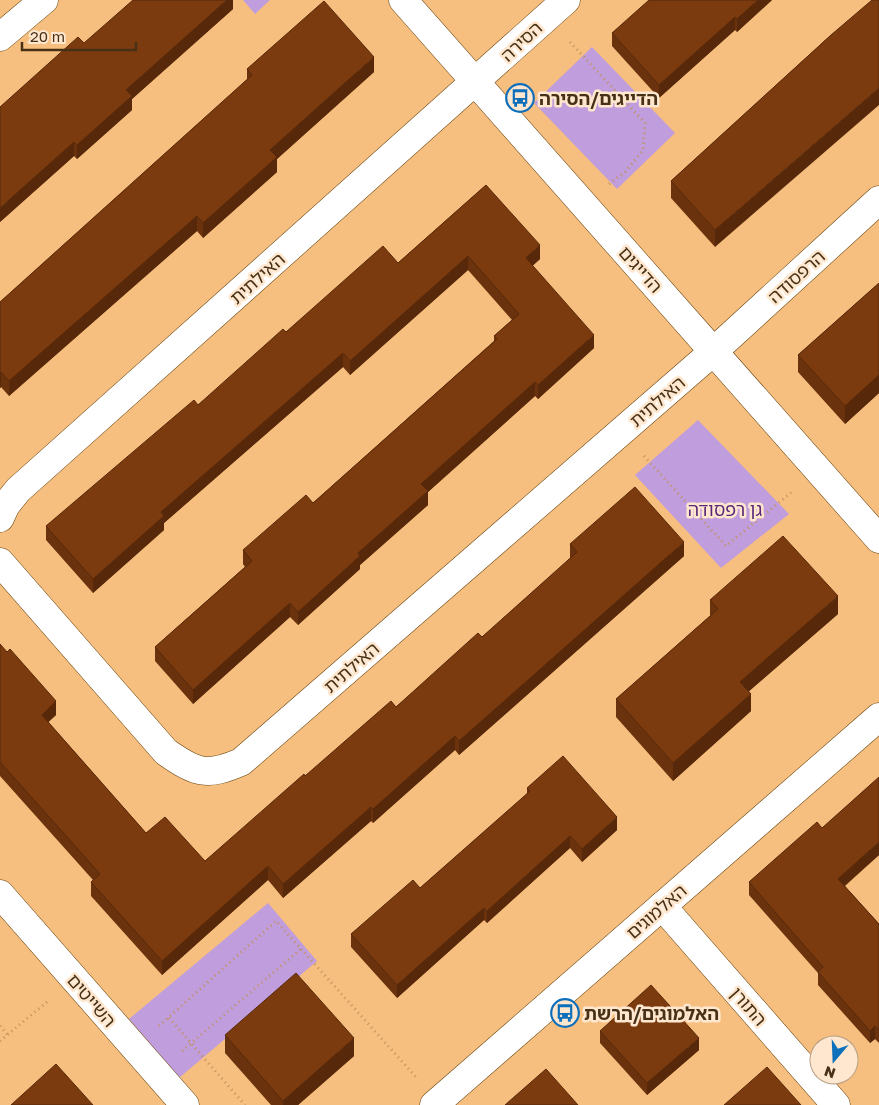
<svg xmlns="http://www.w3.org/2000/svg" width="879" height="1105" font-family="'Golos Text','Noto Sans Hebrew',sans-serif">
<rect width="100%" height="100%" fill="#f6bf7f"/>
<g fill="#c09ddc">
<path d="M243,0H270L255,14Z"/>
<path d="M592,47L675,133L617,189L534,103Z"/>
<path d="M698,420L789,514L721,568L635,475Z"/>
<path d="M268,903L317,961L179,1078L129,1019Z"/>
</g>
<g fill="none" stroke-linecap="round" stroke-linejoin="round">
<defs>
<g id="minor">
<path d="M0,37L44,0"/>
<path d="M0,518L6,505L18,490L566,0"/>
<path d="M0,562L166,752C196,773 206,777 241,762L714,351L879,200"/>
<path d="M0,894L185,1105"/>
<path d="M662,906L836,1105"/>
</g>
<g id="tertiary">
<path d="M403,0L879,539"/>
<path d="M434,1105L879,717"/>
</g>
</defs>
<use href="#minor" stroke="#66410b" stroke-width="29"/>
<use href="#tertiary" stroke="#66410b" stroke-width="29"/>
<g stroke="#bf925e" stroke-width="3" stroke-dasharray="1 4" stroke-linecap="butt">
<path d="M570,42L645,123L643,150L625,172L609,184"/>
<path d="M644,456L726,546L793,491"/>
<path d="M169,1018L245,1105"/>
<path d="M0,1026L8,1035"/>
<path d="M159,1026L276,921L416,1077"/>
<path d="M0,1041L48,1001"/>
<path d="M182,1051L301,949"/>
</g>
<use href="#minor" stroke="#fff" stroke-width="28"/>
<use href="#tertiary" stroke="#fff" stroke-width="28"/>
</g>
<g fill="#6b330d">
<path d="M233,0V9L132,99V110L77,159L74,156L0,222L84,43Z"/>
<path d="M772,0L737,32L735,30L659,98L612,46V33Z"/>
<path d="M831,35L715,247L671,198V181Z"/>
<path d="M247,69L374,72L277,159V172L203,238L197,231L9,396L1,387L0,388V302L247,80Z"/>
<path d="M486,185L540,259L532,266L594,348L538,399L535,396L428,492V505L360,565V569L298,625L290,617L193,704L155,661V647L245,567L243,564V550L313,503L494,341V336L512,320L468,270L350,375L343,367L164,523V530L93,593L46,540V526L198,405L286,332L398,263Z"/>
<path d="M879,283V393L845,424L798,372V355Z"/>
<path d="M570,544L684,556L459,755L455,750L373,823L371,821L283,898L268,880L162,975L91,896V882L93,880L0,776V644L56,715L48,722L146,833L205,861L305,776L396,707L482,637L570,559Z"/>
<path d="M710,600L838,614L749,691L751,711L673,781L616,717V699L710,616Z"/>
<path d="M527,788L617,830L582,862L570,848L487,923L484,920L397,998L351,947V934L420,888L527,794Z"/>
<path d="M822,828L879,855L845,886L879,924V1043L875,1039L870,1043L818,985V973L749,895V882Z"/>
<path d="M600,1031L699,1050L647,1095L600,1043Z"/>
<path d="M225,1035L354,1056L298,1105H271L225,1053Z"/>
</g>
<g fill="#57290a">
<path d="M227,0H233V9L132,99V110L77,159V145L126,90Z"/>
<path d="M758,0H772L737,32V19Z"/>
<path d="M735,17V30L659,98V85Z"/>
<path d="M374,57V72L277,159V172L203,238V223L270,150Z"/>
<path d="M879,88V105L715,247V230Z"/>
<path d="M74,142V156L0,222V208Z"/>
<path d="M197,216V231L9,396V381Z"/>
<path d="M540,245V259L526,272V258Z"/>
<path d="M468,256V270L350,375V361Z"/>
<path d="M594,335V348L538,399V385Z"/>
<path d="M343,353V367L164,523V530L93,593V579L161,512Z"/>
<path d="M1,372V387L0,388V373Z"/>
<path d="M879,375V393L845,424V406Z"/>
<path d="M535,382V396L428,492V505L360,565V569L298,625V612L358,553L421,484Z"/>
<path d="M684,542V556L459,755V741Z"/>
<path d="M838,596V614L740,699V682Z"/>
<path d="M290,603V617L193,704V690Z"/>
<path d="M751,694V711L673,781V763Z"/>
<path d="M56,701V715L42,728V715Z"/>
<path d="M455,736V750L373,823V809Z"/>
<path d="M371,807V821L283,898V884Z"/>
<path d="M617,817V830L582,862V849Z"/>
<path d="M570,836V848L487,923V911Z"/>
<path d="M879,842V855L838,891V879Z"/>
<path d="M268,866V880L162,975V961Z"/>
<path d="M484,908V920L397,998V985Z"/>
<path d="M875,1026V1039L870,1043V1031Z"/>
<path d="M354,1038V1056L298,1105H283V1101Z"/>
<path d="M699,1038V1050L647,1095V1083Z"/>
</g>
<g fill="#7c3b0f" stroke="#57290a">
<path d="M133,0H227L126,90L132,96L77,145L74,142L0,208V107L78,37L84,43Z"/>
<path d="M649,0H758L737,19L735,17L659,85L612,33Z"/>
<path d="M872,0H879V88L715,230L671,181L831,35Z"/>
<path d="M324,1L374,57L270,150L277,157L203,223L197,216L9,381L1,372L0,373V302L252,75L247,69Z"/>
<path d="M486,185L540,245L526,258L594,335L538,385L535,382L421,484L428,491L358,553L360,556L298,612L290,603L193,690L155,647L252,561L243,550L306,495L313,503L497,339L494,336L519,314L468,256L350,361L343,353L161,512L164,516L93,579L46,526L194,400L198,405L283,329L286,332L383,246L398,263Z"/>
<path d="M879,283V375L845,406L798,355Z"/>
<path d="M635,487L684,542L459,741L455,736L373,809L371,807L283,884L268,866L162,961L91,882L100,874L0,762V644L7,652L10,649L56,701L42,715L146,833L165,817L205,861L304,774L305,776L391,701L396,707L478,633L482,637L577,552L570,544Z"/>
<path d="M783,536L838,596L740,682L751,694L673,763L616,699L718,609L710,600Z"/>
<path d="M563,756L617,817L582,849L570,836L487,911L484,908L397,985L351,934L413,880L420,888L530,791L527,788Z"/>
<path d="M879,777V842L838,879L879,924V1030L875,1026L870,1031L818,972L823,967L749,882L817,822L822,828Z"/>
<path d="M296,973L354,1038L283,1101L225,1035Z"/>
<path d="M651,985L699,1038L647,1083L600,1031Z"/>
<path d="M56,1064L93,1105H11Z"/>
<path d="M767,1067L801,1105H724Z"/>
<path d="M546,1069L578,1105H505Z"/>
</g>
<defs>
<symbol id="bus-ring" viewBox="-11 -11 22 22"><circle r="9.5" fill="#fee7ce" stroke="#0e6fbb" stroke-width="1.5"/><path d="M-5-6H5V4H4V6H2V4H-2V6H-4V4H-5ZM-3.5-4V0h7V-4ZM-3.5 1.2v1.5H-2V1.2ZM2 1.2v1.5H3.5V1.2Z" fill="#0e6fbb"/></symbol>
</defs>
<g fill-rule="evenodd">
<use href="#bus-ring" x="504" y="82" width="32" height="32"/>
<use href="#bus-ring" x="549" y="997" width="32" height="32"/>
</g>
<g text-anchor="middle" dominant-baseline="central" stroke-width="5" stroke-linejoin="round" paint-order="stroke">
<g font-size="18" fill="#473116" stroke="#fee7ce">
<text transform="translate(521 41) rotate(-43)">הסירה</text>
<text transform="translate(641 269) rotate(48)">הדייגים</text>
<text transform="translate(796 276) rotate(-42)">הרפסודה</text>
<text transform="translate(257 278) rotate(-42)">האילתית</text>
<text transform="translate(657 401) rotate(-41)">האילתית</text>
<text transform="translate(351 667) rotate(-41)">האילתית</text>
<text transform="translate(656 911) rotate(-41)">האלמוגים</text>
<text transform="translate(92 1000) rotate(49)">השייטים</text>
<text transform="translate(749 1006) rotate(49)">התורן</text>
</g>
<g font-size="18" font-weight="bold" fill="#473116" stroke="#fee7ce" text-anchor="start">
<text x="539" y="98">הדייגים/הסירה</text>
<text x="584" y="1013">האלמוגים/הרשת</text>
</g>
<g font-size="18" fill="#592878" stroke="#fee7ce">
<text x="725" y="509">גן רפסודה</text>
</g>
</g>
<g transform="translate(834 1060) rotate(199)"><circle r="24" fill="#fee7ce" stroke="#b59e84"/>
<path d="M0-4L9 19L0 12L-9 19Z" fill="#0e6fbb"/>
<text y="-8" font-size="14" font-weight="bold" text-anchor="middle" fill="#473116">N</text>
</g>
<path d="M22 42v8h114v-8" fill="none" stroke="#473116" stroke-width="2.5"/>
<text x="30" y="42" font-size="15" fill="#473116" stroke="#fee7ce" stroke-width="4" paint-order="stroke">20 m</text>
</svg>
